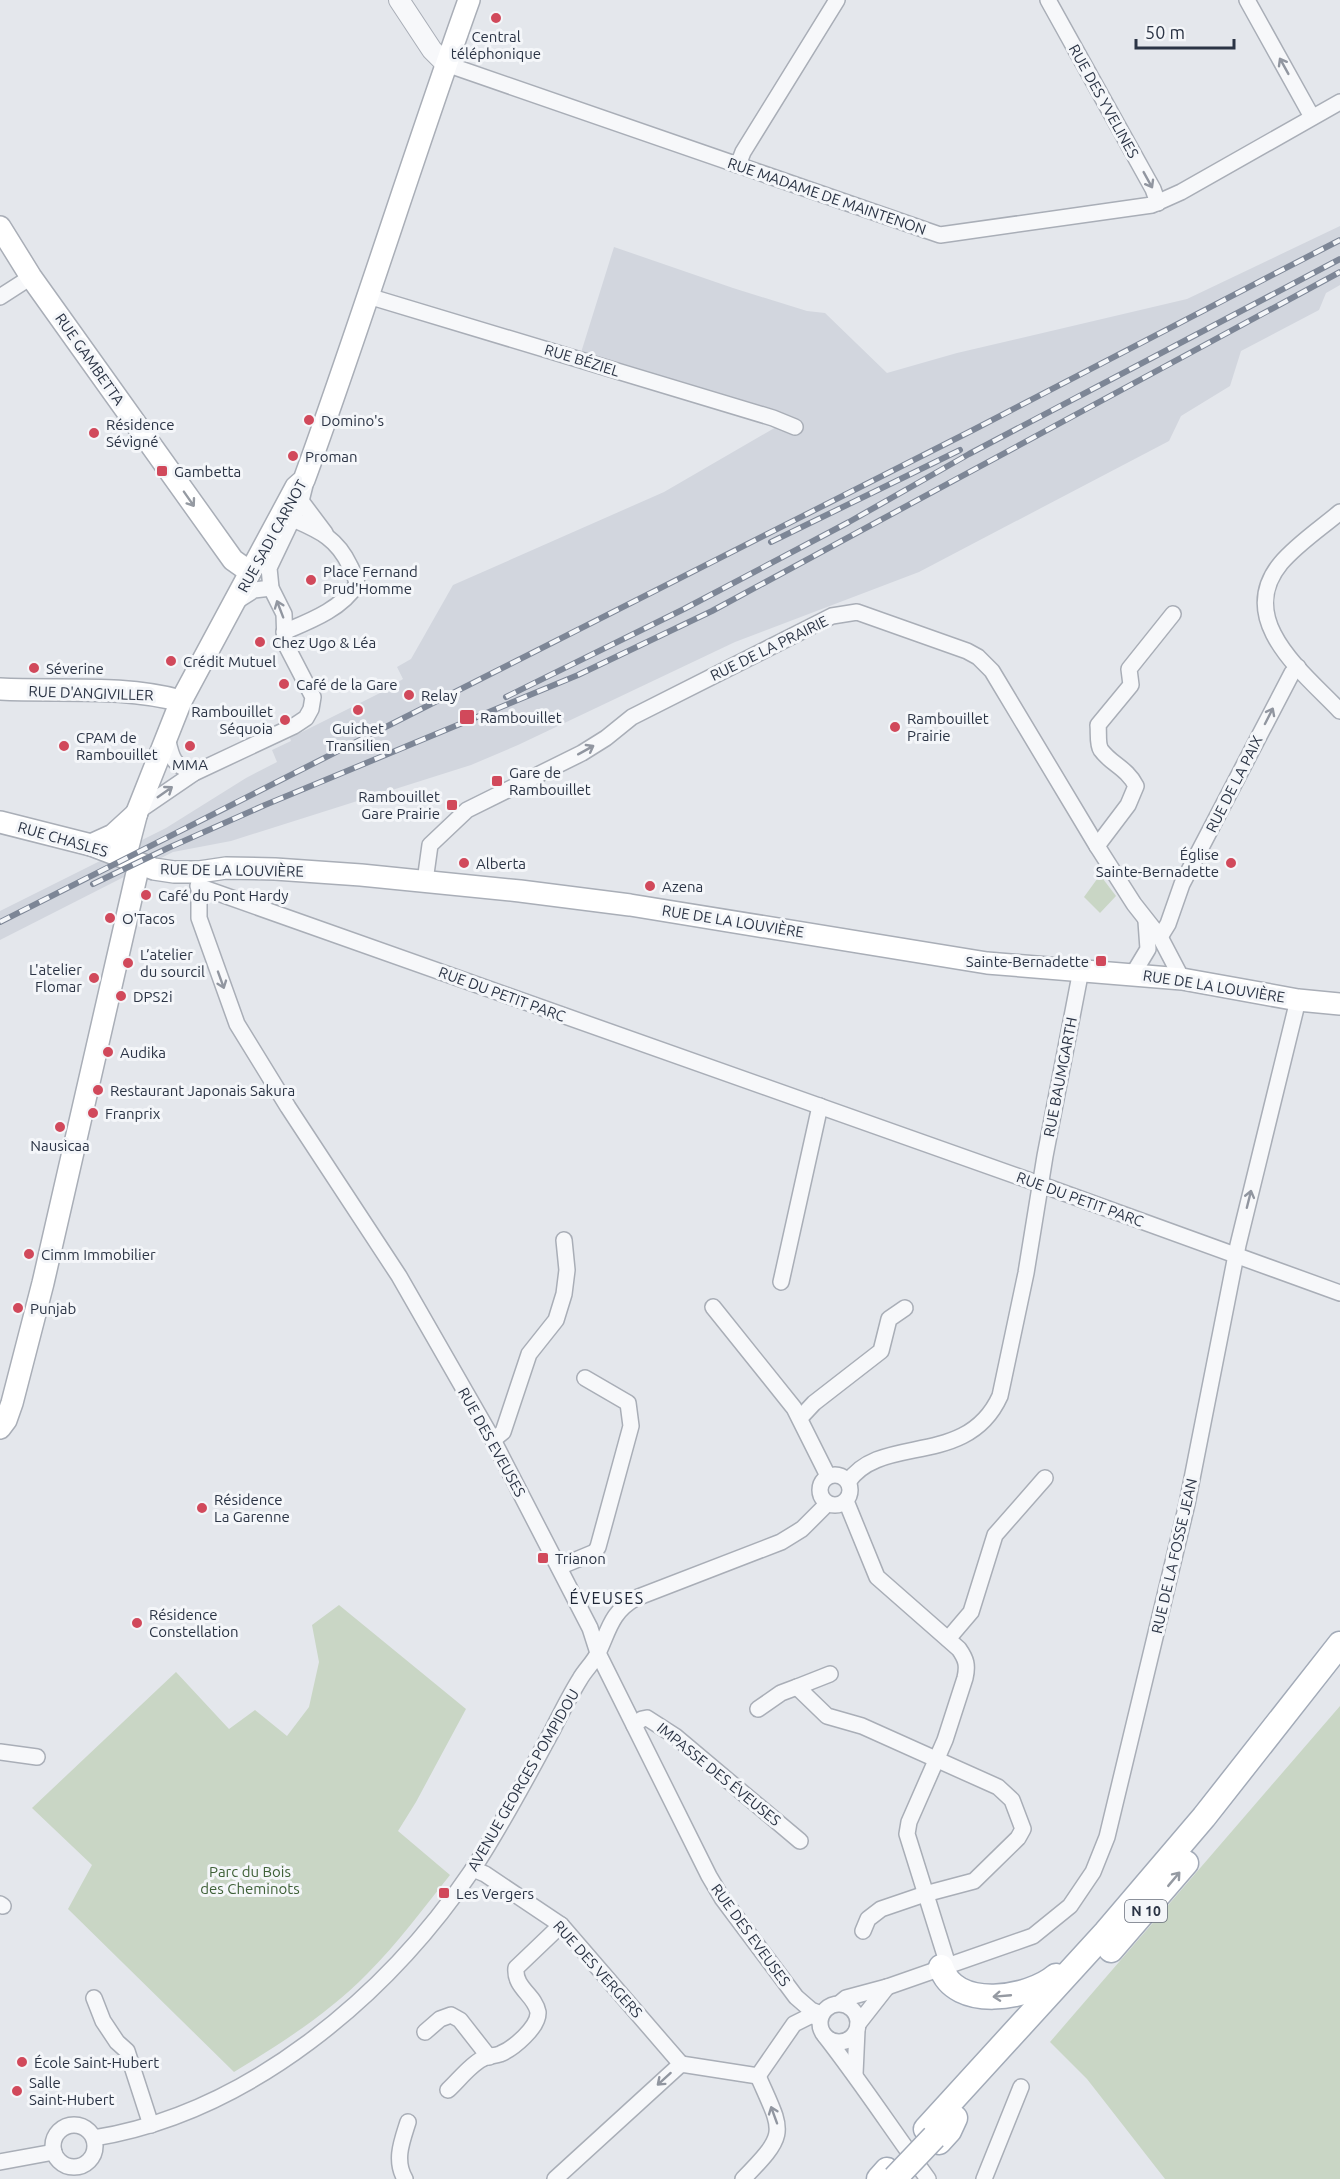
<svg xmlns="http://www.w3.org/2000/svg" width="1340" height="2179" font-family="Ubuntu,sans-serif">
<rect width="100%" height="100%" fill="#e4e7ec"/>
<path fill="#d2d6de" d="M1340,226V285L1326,293L1319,310L1241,351L1230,386L1181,416L1169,441L919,572L735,642L518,745L471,765L231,841L173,852L0,940V911L166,828L246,778L277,762L272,750L291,741L290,738L398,684V682L403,679L397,667L411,659L453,585L664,492L783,423L579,359L614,247L733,288L807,311L825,313L887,373L957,353L1187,299Z"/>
<g fill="#c9d6c5">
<path d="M1100,875L1116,896L1100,913L1084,897Z"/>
<path d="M339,1605L466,1709L416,1802L398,1831L450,1875C423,1909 397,1944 367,1974C329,2013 280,2044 234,2072L68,1909L92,1865L32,1808L176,1672L229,1729L255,1710L287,1736L309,1707L319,1662L312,1625Z"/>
<path d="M1340,1706V2179H1165L1087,2079L1050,2042Z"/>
</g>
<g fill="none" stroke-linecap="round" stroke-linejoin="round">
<defs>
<g id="minor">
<path d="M1048,0L1153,189L1158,203"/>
<path d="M1247,0L1312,117"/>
<path d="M446,64L940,235L1152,205L1181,192L1340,102"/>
<path d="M738,165L743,152L837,0"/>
<path d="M368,296L773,418L795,427"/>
<path d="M0,297L31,277"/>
<path d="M301,501L325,533"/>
<path d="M1340,512C1321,528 1297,544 1281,563C1234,620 1304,673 1340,711"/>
<path d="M284,515C314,529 335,534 350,566C353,572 356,577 357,584C342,609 310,621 284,632"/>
<path d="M237,601L254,590L271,588"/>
<path d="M167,737C172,759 172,764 194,773"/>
<path d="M137,812L194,773L294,726L306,718L311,709L313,697L285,643L284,614L271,588L269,568L301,501L305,485L304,481"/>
<path d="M1097,846L1128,805L1136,786C1127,768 1111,764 1101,750C1097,744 1099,733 1098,725L1131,685L1129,669L1173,614"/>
<path d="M199,872V918L237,1024L288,1107L399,1276L493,1440L590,1628L598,1653L709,1876L722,1898L796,1997L811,2010L821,2014"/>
<path d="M425,881L430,845L467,810L582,753L606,738L632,717L832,616L857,612L967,651L978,657L992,671L1097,846L1134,904L1160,937L1182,979"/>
<path d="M198,886L1042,1185L1340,1293"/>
<path d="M1160,937L1168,924L1182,884L1292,673L1298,667"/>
<path d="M1133,974L1148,949L1146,921"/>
<path d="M781,1282L820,1106"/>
<path d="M713,1307L794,1408L828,1476"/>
<path d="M800,1418L814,1403L881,1351L889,1319L905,1308"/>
<path d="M493,1440L503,1432L529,1354L556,1320L564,1294L567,1270L564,1240"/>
<circle cx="835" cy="1490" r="15"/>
<path d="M848,1482C881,1433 967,1469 1000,1396L1026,1273L1045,1156L1081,970"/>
<path d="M846,1501L877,1577L959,1649C966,1659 968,1665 965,1678L945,1740L909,1822L907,1834L948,1965"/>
<path d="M559,1567L595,1552L598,1547L631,1426L628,1403L585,1378"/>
<path d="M948,1639L971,1612L995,1535L1045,1478"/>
<path d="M830,1674L797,1687L827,1716L862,1726L998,1787L1012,1800L1023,1829L1018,1838L974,1881L925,1894L881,1909L868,1919L863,1931"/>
<path d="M758,1709L781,1693L797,1687"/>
<path d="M634,1725L642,1719L647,1718L675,1736L800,1841"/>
<path d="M0,1752L37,1757"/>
<path d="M473,1869L485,1874L561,1925L681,2064"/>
<path d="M0,1904L3,1906"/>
<path d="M94,1998L103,2021L117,2042L127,2051L151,2125"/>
<path d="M840,2003L846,1998L887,1987L1033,1936L1070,1906L1093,1872L1107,1837L1187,1504L1238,1245L1298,1000"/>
<circle cx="839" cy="2023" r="19"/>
<path d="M858,2024L887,1987"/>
<path d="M425,2032L440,2019L451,2015L460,2020L489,2057"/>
<path d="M825,2036C861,2082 893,2131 928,2179"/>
<path d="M855,2074L857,2030"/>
<path d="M758,2076L794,2024L810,2016L820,2017"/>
<path d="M448,2090C458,2081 470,2065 482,2059C487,2056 494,2056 500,2054C513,2049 539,2027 538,2012C535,1995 514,1988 516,1968L561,1925"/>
<circle cx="74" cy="2146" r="21"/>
<path d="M94,2138C249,2113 387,1996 473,1869C502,1825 527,1777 552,1731C561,1713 570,1695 580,1679C585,1670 594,1662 598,1653C609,1630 611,1612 636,1598L781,1542L802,1529L827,1504"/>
<path d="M0,2162L54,2152"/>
<path d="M405,2179C394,2160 402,2141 408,2122"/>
<path d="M555,2179L681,2064L758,2076"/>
<path d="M743,2179C789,2132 783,2133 758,2076"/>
<path d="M984,2179L1021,2087"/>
</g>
<path id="tertiary" d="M399,0L432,50L446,64"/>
<g id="secondary">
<path d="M0,227L31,277L233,560L250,572"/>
<path d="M0,689C60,692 123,685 181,701"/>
<path d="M0,822L91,845L154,869L174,872H199L226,868L275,869L361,875L520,891L630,905L987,963L1182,979L1298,1000L1340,1004"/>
<path d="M91,845L113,835L137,813"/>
<path d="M125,858L137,812L181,701L296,487L304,480C362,321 412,159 469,0"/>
<path d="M0,1428L6,1420L12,1403L43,1283L139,864"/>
</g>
<g id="primary">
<path d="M1111,1950L1186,1863"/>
<path d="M941,1967C955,2011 1029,1999 1056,1976"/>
<path d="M926,2129L1106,1932L1204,1817L1340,1644"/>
<path d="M939,2142L949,2131L955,2118"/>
<path d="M879,2179L887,2170"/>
</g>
</defs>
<use href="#minor" stroke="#a9aeb7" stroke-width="18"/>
<use href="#tertiary" stroke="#a9aeb7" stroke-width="22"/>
<use href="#secondary" stroke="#a9aeb7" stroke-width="24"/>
<use href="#primary" stroke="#a3abb8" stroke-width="27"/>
<use href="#minor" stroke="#f7f8fa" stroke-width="15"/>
<use href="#tertiary" stroke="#f7f8fa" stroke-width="20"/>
<use href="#secondary" stroke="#fff" stroke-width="21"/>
<use href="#primary" stroke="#fff" stroke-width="24"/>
<defs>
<g id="rail">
<path d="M771,542L960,450"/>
<path d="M506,697L684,609L849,522L969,454L1340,259"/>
<path d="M93,884L168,848L265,805L578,675L712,611L1340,272"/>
<path d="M0,922L973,430L1340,240"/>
</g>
</defs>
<use href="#rail" stroke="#7d8696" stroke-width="6"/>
<use href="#rail" stroke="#f4f6f9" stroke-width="4" stroke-dasharray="11" stroke-linecap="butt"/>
<defs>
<path id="primary-bridge" d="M895,2178L934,2137"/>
</defs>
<use href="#primary-bridge" stroke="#a3abb8" stroke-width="27" stroke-linecap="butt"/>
<use href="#primary-bridge" stroke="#fff" stroke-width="24"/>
</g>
<defs><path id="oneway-shaft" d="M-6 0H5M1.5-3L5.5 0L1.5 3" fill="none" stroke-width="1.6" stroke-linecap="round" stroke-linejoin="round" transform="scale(1.5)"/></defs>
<g stroke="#9196a0">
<use href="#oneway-shaft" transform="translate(1284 66) rotate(-119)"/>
<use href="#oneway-shaft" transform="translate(1148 180) rotate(61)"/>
<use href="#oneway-shaft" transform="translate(280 609) rotate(-111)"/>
<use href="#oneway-shaft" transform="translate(1269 716) rotate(-63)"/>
<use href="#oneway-shaft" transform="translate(586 750) rotate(-29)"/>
<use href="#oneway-shaft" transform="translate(165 792) rotate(-35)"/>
<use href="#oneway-shaft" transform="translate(221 980) rotate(70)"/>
<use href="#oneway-shaft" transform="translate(1249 1199) rotate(-76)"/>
<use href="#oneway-shaft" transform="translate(664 2079) rotate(138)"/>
<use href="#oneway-shaft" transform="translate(774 2115) rotate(-110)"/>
</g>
<g stroke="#959aa2">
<use href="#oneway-shaft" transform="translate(189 499) rotate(55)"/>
<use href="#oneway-shaft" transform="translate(1174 1879) rotate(-50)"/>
<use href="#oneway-shaft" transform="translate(1002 1996) rotate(175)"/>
</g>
<g fill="#d1495b" stroke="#f4f6f9" stroke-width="2">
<circle cx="496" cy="18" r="6"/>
<circle cx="309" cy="420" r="6"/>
<circle cx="94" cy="433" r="6"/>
<circle cx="293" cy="456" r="6"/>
<rect x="156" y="465" width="12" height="12" rx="3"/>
<circle cx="311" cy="580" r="6"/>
<circle cx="260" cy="642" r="6"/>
<circle cx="171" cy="661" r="6"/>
<circle cx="34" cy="668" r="6"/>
<circle cx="284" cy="684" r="6"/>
<circle cx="409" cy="695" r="6"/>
<circle cx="358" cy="710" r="6"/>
<rect x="459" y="709" width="16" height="16" rx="3"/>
<circle cx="285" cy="720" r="6"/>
<circle cx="895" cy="727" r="6"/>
<circle cx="64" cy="746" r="6"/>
<circle cx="190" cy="746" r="6"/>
<rect x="491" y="775" width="12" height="12" rx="3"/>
<rect x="446" y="799" width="12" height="12" rx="3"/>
<circle cx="464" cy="863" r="6"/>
<circle cx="1231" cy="863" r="6"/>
<circle cx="650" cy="886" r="6"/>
<circle cx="146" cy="895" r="6"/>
<circle cx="110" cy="918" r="6"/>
<rect x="1095" y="955" width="12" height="12" rx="3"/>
<circle cx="128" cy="963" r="6"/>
<circle cx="94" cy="978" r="6"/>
<circle cx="121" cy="996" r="6"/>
<circle cx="108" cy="1052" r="6"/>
<circle cx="98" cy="1090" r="6"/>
<circle cx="93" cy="1113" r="6"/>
<circle cx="60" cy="1127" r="6"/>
<circle cx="29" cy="1254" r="6"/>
<circle cx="18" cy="1308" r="6"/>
<circle cx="202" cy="1508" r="6"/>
<rect x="537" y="1552" width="12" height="12" rx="3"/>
<circle cx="137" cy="1623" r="6"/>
<rect x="438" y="1887" width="12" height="12" rx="3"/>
<circle cx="22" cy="2062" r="6"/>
<circle cx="17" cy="2091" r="6"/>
</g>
<g text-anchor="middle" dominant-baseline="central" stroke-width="6" stroke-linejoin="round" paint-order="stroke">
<rect fill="#f4f6f9" stroke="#676e7b" stroke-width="1.5" x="1125" y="1900" width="42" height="22" rx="4.5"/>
<g font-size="14" font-weight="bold" fill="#2b3445">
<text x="1146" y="1911">N 10</text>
</g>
<g font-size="15" fill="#2b3445" stroke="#f4f6f9" text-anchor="start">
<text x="496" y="36" text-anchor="middle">Central<tspan x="496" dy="17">téléphonique</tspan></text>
<text x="321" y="420">Domino's</text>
<text x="106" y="424">Résidence<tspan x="106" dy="17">Sévigné</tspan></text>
<text x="305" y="456">Proman</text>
<text x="174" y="471">Gambetta</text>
<text x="323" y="571">Place Fernand<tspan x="323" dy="17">Prud'Homme</tspan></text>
<text x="272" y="642">Chez Ugo &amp; Léa</text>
<text x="183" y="661">Crédit Mutuel</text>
<text x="46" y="668">Séverine</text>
<text x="296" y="684">Café de la Gare</text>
<text x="421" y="695">Relay</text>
<text x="273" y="711" text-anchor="end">Rambouillet<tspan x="273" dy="17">Séquoia</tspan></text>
<text x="480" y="717">Rambouillet</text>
<text x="907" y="718">Rambouillet<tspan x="907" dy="17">Prairie</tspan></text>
<text x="358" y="728" text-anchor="middle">Guichet<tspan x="358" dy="17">Transilien</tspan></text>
<text x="76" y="737">CPAM de<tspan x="76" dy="17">Rambouillet</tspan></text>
<text x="190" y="764" text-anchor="middle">MMA</text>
<text x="509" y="772">Gare de<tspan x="509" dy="17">Rambouillet</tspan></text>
<text x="440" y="796" text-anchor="end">Rambouillet<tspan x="440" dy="17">Gare Prairie</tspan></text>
<text x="1219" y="854" text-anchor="end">Église<tspan x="1219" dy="17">Sainte-Bernadette</tspan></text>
<text x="476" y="863">Alberta</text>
<text x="662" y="886">Azena</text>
<text x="158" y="895">Café du Pont Hardy</text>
<text x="122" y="918">O'Tacos</text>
<text x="140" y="954">L’atelier<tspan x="140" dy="17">du sourcil</tspan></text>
<text x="1089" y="961" text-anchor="end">Sainte-Bernadette</text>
<text x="82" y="969" text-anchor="end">L'atelier<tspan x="82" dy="17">Flomar</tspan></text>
<text x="133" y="996">DPS2i</text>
<text x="120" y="1052">Audika</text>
<text x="110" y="1090">Restaurant Japonais Sakura</text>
<text x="105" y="1113">Franprix</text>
<text x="60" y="1145" text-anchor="middle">Nausicaa</text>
<text x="41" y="1254">Cimm Immobilier</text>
<text x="30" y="1308">Punjab</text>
<text x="214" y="1499">Résidence<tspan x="214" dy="17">La Garenne</tspan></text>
<text x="555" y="1558">Trianon</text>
<text x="149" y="1614">Résidence<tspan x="149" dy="17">Constellation</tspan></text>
<text x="456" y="1893">Les Vergers</text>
<text x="34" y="2062">École Saint-Hubert</text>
<text x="29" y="2082">Salle<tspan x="29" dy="17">Saint-Hubert</tspan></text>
</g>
<g font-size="15" fill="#2b3445" stroke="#f4f6f9">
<text transform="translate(1104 101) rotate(61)">RUE DES YVELINES</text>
<text transform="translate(827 196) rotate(19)">RUE MADAME DE MAINTENON</text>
<text transform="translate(90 359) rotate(55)">RUE GAMBETTA</text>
<text transform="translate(582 360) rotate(17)">RUE BÉZIEL</text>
<text transform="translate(272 536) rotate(-61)">RUE SADI CARNOT</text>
<text transform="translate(769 648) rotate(-26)">RUE DE LA PRAIRIE</text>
<text transform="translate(91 693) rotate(2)">RUE D'ANGIVILLER</text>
<text transform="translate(1234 784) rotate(-63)">RUE DE LA PAIX</text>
<text transform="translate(63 839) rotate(16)">RUE CHASLES</text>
<text transform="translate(232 870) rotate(1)">RUE DE LA LOUVIÈRE</text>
<text transform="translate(733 921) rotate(9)">RUE DE LA LOUVIÈRE</text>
<text transform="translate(1214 986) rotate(9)">RUE DE LA LOUVIÈRE</text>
<text transform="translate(502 994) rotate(20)">RUE DU PETIT PARC</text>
<text transform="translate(1060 1077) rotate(-79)">RUE BAUMGARTH</text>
<text transform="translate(1080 1199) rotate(20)">RUE DU PETIT PARC</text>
<text transform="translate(492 1442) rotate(61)">RUE DES EVEUSES</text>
<text transform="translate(1174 1556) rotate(-77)">RUE DE LA FOSSE JEAN</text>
<text transform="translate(719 1774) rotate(39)">IMPASSE DES ÉVEUSES</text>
<text transform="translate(523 1780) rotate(-60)">AVENUE GEORGES POMPIDOU</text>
<text transform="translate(751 1935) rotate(54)">RUE DES EVEUSES</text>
<text transform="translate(598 1969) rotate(48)">RUE DES VERGERS</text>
</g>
<g font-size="15" fill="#3f6138" stroke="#f4f6f9">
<text x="250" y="1871">Parc du Bois<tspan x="250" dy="17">des Cheminots</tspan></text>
</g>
<g font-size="16" letter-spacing="1.5" fill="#1d2536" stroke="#f4f6f9">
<text x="607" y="1598">ÉVEUSES</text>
</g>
</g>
<path d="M1136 39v9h98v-9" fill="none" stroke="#2b3445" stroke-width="3"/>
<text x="1145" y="39" font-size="18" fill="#2b3445" stroke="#f4f6f9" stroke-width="4.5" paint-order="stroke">50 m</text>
</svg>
